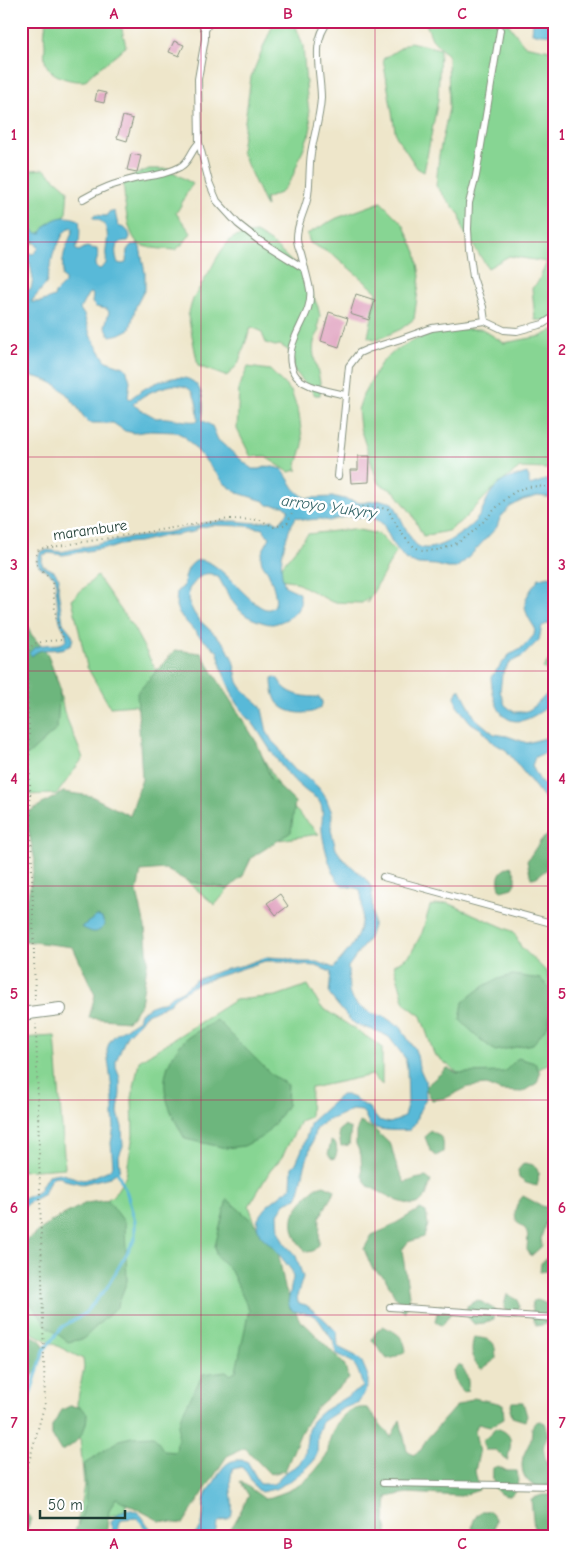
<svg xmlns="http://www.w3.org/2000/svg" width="576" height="1557" font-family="'Comic Neue',sans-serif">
<rect width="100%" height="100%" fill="#fff"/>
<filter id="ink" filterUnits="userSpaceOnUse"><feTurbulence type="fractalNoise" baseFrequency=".02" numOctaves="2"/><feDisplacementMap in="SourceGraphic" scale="10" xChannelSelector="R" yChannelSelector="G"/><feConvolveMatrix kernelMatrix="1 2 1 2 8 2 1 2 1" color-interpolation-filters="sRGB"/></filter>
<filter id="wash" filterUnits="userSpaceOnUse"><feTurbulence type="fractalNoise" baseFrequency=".0096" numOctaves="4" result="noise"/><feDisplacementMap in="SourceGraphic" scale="20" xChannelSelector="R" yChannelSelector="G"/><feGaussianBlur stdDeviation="1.12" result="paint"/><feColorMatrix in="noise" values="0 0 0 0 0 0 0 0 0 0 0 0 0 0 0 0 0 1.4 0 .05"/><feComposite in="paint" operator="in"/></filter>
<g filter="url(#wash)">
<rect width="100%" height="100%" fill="#eee6ca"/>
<g fill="#87d593" stroke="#538964">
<path d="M47,21H120L126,46C114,60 97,66 85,81C71,82 49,77 45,61C44,56 45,50 45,45C44,37 44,29 47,21Z"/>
<path d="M281,21H294L303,46L307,97L311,126L309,136V134L292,178L286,186L280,193L265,199L266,207L241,151L251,77L273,24Z"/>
<path d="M425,21H506L524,45L555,51V321L535,320L532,288L538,282L547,262L509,256L488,268L463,230L460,215L436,186L439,155L449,108L448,56L432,39Z"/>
<path d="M410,42L440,49L438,100L424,172L417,168L396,136L383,59Z"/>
<path d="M44,169L68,190L66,214L52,242C40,240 33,242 24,248H21V171Z"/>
<path d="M149,169H168L193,184C185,193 183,204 176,213L191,233L183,244L175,250C165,249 153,249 143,246C125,240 125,196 123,180Z"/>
<path d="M381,202L403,224L416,252L420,276L414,319L401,329L377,340L368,337L377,292L335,256L310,243L307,234L337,218Z"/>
<path d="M256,233L271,242L303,273L318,307L320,316L318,325L319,332C304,351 324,374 320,395H315L294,370L293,359L288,350L280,345L275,346L266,343L261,331L251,327L238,364L228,375L225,376L198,366L188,315L193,299L212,267C215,260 228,239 235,237C241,235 249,234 256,233Z"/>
<path d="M446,329H482L504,343L542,336L555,329V472L547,469L520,468L494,488L464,519L448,531L423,536L412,514L395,492L378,483L360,428L358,410L363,395L381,363L396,350L412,341Z"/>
<path d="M248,367L270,370L291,391L299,414L303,445L296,468L298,470L289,472L264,456L251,457L237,429L239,387Z"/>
<path d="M353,529L379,534L396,552L367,603L369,597L362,603L332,602L293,581L280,579V568L308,534Z"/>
<path d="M97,576L133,627L157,672L202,665L240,715L286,800L319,834L259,843L247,867L215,905L162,860L168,748L135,705L110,707L87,667L72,599Z"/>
<path d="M21,610L43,662L56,675L64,712L83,758L57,794L21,795Z"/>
<path d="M555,649V676L543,668L552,656Z"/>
<path d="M448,903L514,932L521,947L547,972L550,984L555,1016V1059L524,1079L458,1073L434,1054L421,1016L405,1004L394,965L410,955L422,933L430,906Z"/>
<path d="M308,985L321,1007L382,1047V1085L372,1075L311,1088L310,1117L300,1121L282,1157L270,1171L249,1206L274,1275L242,1436L125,1506L126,1509L118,1514L77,1525L84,1485L77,1403L84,1367L83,1359L24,1329L21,1318V1295L33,1271L83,1215L114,1195L126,1176L133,1135L132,1098L139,1061L235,1000L276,996Z"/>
<path d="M55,1036L65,1168L21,1171V1038Z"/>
</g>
<g fill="#6db67d" stroke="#467a58">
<path d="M21,622L47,653L60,688L57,729L28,755L21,758Z"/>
<path d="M175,650L201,653L257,743L271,779L295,802L291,832L251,858L243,876L228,889L187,881L165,869L141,871L137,892L145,927L148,959L141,1004L128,1021L89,1018L95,995L73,947L25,941L21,938V904L28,896L35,861L25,814L63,792L91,796L130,816L142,779L137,693Z"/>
<path d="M548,835L555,837C555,857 559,861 542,873C538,876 536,878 531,878L527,861L541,840Z"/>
<path d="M511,866C516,876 519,878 512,888L501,891C497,879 497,871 511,866Z"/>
<path d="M513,975L541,979L553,992L549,1024L533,1044L495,1051L481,1040L460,1020L463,1002C481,987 490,980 513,975Z"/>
<path d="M217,1020L272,1075L288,1085L287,1105L276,1122L262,1137L244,1146L226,1148L185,1139C171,1113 156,1089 171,1059C175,1052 181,1043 187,1038C197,1031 207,1026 217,1020Z"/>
<path d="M518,1058L535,1063L540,1073L537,1083L522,1092L501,1091L486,1085L468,1087L446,1098L432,1100L425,1087L447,1068L457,1073L504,1072Z"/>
<path d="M360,1122L374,1129L391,1145L397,1168L405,1183L415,1179L426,1177L431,1181L426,1196L419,1203L412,1205L398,1201L368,1186L362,1176L361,1155L356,1144V1132Z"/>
<path d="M344,1126L351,1129L349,1145L341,1146L338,1131Z"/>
<path d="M430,1130C443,1138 444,1137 443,1152L436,1156L430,1150L425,1137Z"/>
<path d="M331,1141L336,1144L337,1152L335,1158L332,1159L328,1154Z"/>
<path d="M524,1163L534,1165C540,1172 539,1177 537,1186L526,1183L519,1178L518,1170Z"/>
<path d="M324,1185L335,1190L320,1217L319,1245L313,1251L307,1252C297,1245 291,1230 293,1218C294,1210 310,1191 317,1187C317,1187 324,1185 324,1185Z"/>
<path d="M523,1196L542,1206L555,1209V1215H548L541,1238L542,1246L531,1256L527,1250C527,1244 529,1236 526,1230C524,1227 522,1227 520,1225C511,1215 516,1204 523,1196Z"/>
<path d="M227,1199L251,1220L273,1244L278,1252L285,1288L300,1321L307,1326L344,1364L349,1379L315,1409L301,1432L285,1471L270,1474L245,1448L227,1456L183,1524L160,1521L116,1498L109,1510L106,1536H72C86,1511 89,1493 83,1465L119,1440L132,1437L154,1436L164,1451L176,1452L179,1425L181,1416L203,1374L226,1371L231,1375L236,1371L249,1310L231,1271L216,1255L215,1246Z"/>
<path d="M108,1200L125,1223L127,1281L117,1307L83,1339L68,1342L47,1326L21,1290V1245L52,1221L86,1203Z"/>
<path d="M420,1209L426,1212L428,1225L424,1237L408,1242L402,1250L410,1302L404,1312L385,1278L372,1268L364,1249L372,1235L386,1229Z"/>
<path d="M548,1257H555V1270L540,1272L541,1263Z"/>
<path d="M507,1294L518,1300L519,1306L516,1315L507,1313L504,1306Z"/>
<path d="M478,1300L494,1309V1319L484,1323L474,1324L467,1316V1306Z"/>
<path d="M538,1300L547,1304L555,1303V1322L537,1326C531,1320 531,1309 533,1301Z"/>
<path d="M441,1305L452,1311L442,1326L435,1321L439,1306Z"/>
<path d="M383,1326C396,1333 404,1335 406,1351L393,1358L387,1359L372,1340L376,1332Z"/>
<path d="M21,1334C35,1335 49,1341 43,1358C40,1366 33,1374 29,1382C25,1390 24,1400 21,1409Z"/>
<path d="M474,1337C493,1340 495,1339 496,1359L482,1369C470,1362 471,1349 474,1337Z"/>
<path d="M458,1365H461C467,1374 470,1381 467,1391L463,1392C456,1385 454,1380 453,1370Z"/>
<path d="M474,1398L503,1404L504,1419L490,1427L478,1424L475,1431L479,1453L475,1471L479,1490L461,1496L407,1493L387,1497L385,1522L388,1536H223C237,1525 239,1511 249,1496L240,1481L265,1499C286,1492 300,1488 315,1471C319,1466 324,1460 327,1455C329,1449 328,1442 331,1436C337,1419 348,1406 367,1408L391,1437L400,1420L407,1451L413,1455L421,1450L426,1440L455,1407Z"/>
<path d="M512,1402H523L527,1416L525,1421L512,1417L510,1409Z"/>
<path d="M70,1406L80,1407L87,1413C87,1431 78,1444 61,1451L52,1436V1426L62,1410Z"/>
<path d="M540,1421L545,1423C552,1439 541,1439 544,1453C545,1462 550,1468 552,1476H555V1489C534,1491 518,1480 523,1457C525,1451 529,1445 531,1439C533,1431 529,1423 540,1421Z"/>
<path d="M495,1428C516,1433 511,1445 507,1461L496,1450H485L482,1440L490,1436Z"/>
<path d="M498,1466L507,1471H517C519,1480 518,1490 510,1496C493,1496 492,1482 493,1468Z"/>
<path d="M542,1495H555V1536H531L534,1529L531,1499Z"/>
<path d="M21,1509L31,1518L28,1527L21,1529Z"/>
<path d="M481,1511H490L496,1520L493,1533L473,1536C471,1524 473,1519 481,1511Z"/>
</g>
<g fill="#59b9d8" stroke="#3c7b86" fill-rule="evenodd">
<path d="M533,21H555V36C547,33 540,35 532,33Z"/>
<path d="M110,211L115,212L118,226C125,228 129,230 130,237L128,241C125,241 122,241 120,243C113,247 116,257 118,263L122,264L126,263L127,250L131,245L138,244L140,247L145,273V289L136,306L130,329L120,334L110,336L105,326L109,312L107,309L96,307L92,303L93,295L90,293L88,294L80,309L84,315L91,337L106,361L124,367L127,371L130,381L128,397L130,399C160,374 211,360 202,420L212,426L218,440L252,469H260L268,466L282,469L294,488L300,494L306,498L336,497L361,503L381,500L393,503C400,514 409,540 418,546C433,556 471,529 479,516C486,504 487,494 499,484C506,478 518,476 527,473L529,478V484L530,485L545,480L555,479V498L538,496L523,500L510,507L500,518L497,527L466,560L456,568H448L436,565L418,564L405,559L392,542L383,524L376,519L348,516L329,521L320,519L306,520L296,517C294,522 290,526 289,531C282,550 278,568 285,586L298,592C307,609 288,621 273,624C268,625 252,619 247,616C234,608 226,591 219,578C204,567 198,579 189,589L188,601L194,613L198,619L222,641L226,646L233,660L238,682L241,687L248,695L259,704L262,709L267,732L272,741L279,748L285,759L296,771L302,773L318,787L326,798L332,813L331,830L336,849L342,858L366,879L372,888L373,926L369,938L348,967L349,993L357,1005L373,1014L385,1017L392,1022L400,1026L411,1044L414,1047L417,1055L419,1067L425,1080L426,1098L418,1114L415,1123L410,1130C402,1131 375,1131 370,1125C367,1121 366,1115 362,1111L352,1110L324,1122L316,1128L304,1170L299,1194L297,1198L285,1203L278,1214L279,1232L284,1243L296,1256L303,1277L297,1296L298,1303L306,1305L314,1311L323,1318L337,1332L338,1347L356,1356L362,1362L368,1376V1386L359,1402L342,1409L322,1422L318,1432L317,1454L313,1462L307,1468L290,1481L275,1489L261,1492C251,1486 250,1473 241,1467L233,1469C227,1482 234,1499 232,1513C231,1522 221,1518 217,1524C216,1528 216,1532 214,1536H192C209,1527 200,1506 207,1492C208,1490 211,1488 212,1486C221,1471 225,1456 247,1461L260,1484H274L283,1474L299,1464L305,1454L308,1430L312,1421L323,1411L363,1387C356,1363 357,1365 336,1353L333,1341L318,1319L311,1314L293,1311L290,1308L288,1302L293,1278L292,1271L274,1248L260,1235L257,1226L258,1219L268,1205L291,1187L292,1167L296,1163L303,1147L311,1122L341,1095H346L354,1098L369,1108L378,1120L390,1123L398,1120L404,1116L408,1102L407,1067L405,1058L389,1037L379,1032L357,1025L350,1020L331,997L329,993L331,972L316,966L298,965L283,961H265L198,983L174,998L170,1003L145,1015L140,1022L127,1035L116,1061V1068L120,1078V1093L118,1113L122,1127L123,1146L119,1156L120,1168L119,1171L110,1177L82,1184L65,1180L58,1176L53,1177L50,1180L44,1194L28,1203L23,1208L21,1213V1200L38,1192L48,1175L59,1173L83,1180L91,1178L109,1170L113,1165L111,1143L114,1127L113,1116V1098L107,1051C109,1033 126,1030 138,1020L140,1013L153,1005L166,1001L171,996L182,991L196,980L219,971L244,965L267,957L286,958L300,962H317L334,968C341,958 350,950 355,940C363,926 364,904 360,890C354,886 348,888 342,885C332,880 323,842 322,831C321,822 325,809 319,801C316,797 311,795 307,792C301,787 295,782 290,776C275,760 265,740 252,722L247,718L234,698L222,670L218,652L200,637L179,614L176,606L177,591L183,587C185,579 186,568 193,563C214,544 257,623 273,607C280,602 271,579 268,572C265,567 261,564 261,558C261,551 267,544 270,537L265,533L264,529L246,526L212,525L198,528L193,532L175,535H169L139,542L126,543L111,548H105L63,555L49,553L42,555V565L54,571L59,578L58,589L63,623L71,633L73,638L71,645C67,647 63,649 59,649C48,651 40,647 32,656L29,653C41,638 62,650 66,639C68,633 61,627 60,621C57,611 58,601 56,591C55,587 57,584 56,580C52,568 28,570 41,551L49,550L61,552L127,538L147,536L156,533H164L195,527L204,523L212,522L235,521L256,523L273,520L279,523L289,511L284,506L268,505L264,501L238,493L225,484L196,449L184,436L176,432L150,431L134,433L125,431L113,423H89C83,417 80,411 75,404C58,382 48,379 21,374V301H27L24,291L31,289L33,279L30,263L21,257V251L33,254L39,248L32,239L21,238V223L30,225C34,229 33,234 41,233C49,219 63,213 79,220C80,223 80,238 79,241C78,244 76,246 75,249L79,251L86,247L97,249L98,256L95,266L97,268L100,269C103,266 104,267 106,263C107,258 105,254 106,250C107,243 109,233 105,226C102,220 97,220 92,217L95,215L106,216ZM71,227L73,229C70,240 64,249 63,260C62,266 64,270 62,276L65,280V283L55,293L54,297L40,302H31L46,284L54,251C61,243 60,233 71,227ZM173,385C177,385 182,386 186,387C197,392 198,410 198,421C183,423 170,416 156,418C150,414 136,408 133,404C145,393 158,388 173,385Z"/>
<path d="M550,576L555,583V621L542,626L539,640L523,656L509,663L502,675L500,691L505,705L514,712C518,712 524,712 527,711C538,706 543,695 553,690H555V702C545,708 535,717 524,720C498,727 492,695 491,677L509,655L519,650L527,643L534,635L535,628C519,605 524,599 539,578Z"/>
<path d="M275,677C280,679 279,682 283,686C292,696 307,697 319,697C334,713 290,721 277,702C273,695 272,686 272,678Z"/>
<path d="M458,690H461L475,718L494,734L507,736L527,743L549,737L555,732V751L542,754L535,757L532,766L540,781L555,792V801L543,797L506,750L492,742L481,729L471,723L457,706L455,696Z"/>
<path d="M97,916L102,918L105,925C96,936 92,932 81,927Z"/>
<path d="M126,1509C146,1511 141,1522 154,1531C157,1533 162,1534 165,1536H151L137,1518L122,1519L118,1526V1536H108L113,1532L111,1522L118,1514Z"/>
</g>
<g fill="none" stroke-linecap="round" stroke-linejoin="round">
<path stroke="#59b9d8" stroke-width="3" d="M21,1424L44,1350L62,1327L84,1314L106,1289L135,1239V1222L127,1193L116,1169"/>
</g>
<g id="blocks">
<g fill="#df9fbd">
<path d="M174,41L184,45L179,56L169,52Z"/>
<path d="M97,91L106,93L104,103L95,101Z"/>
<path d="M123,116L133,119L127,141L117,138Z"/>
<path d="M131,154L141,156L137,172L127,170Z"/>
<path d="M356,294L375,300L369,320L350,314Z"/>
<path d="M329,312L348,318L339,347L321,341Z"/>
<path d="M358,456H370L369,482L351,483L350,470H358Z"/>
<path d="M280,894L288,906L276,915L267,903Z"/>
</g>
</g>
</g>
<g filter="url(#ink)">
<use href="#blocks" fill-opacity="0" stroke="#86927f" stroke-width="1"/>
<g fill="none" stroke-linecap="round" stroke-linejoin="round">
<defs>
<g id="service">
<path d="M200,21L205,30"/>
<path d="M210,21L205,30V39L198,79L199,143L209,182L217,201L238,224L257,239L305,269"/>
<path d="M329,21C310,42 321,72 321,98C320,117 314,135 311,153C309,167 310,181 308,195C306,210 296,224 297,239C297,244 299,249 301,254C304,266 308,278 310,290C314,319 279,343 294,373C301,387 331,391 345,395"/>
<path d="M83,199C101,188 114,184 134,179C149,176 166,175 180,167C190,162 191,150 199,143"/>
<path d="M485,321L483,307L473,277L469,248L468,229L469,203L476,176L500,30"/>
<path d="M338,476L349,366L359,353L368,349L401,339L432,328L485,321L504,330L517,331L543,324L555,316"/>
<path d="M383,877L555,924"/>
<path d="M390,1307L555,1318"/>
<path d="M383,1483L555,1486"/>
</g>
<path id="minor" d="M21,1014L60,1009"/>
</defs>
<use href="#service" stroke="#86927f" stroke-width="8"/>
<use href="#minor" stroke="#86927f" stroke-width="14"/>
<g stroke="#86927f" stroke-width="2" stroke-dasharray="1 4" stroke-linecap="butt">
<path d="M35,1000L27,654L33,644L46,641L62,640L63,636C53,618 55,600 52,580C42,570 30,566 39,549L229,519L260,520L274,527L287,524L297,501L339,507H374L388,509C394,521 401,535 411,544C418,551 427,551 436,550C463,546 479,526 497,507C504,501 512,492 521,489C532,485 544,486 555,489"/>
<path d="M21,1491L45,1403L36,1024"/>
</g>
<use href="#service" stroke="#fff" stroke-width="6"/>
<use href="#minor" stroke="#fff" stroke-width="12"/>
</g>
</g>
<path fill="none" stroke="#c2185b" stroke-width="1" stroke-opacity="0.55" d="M201,21V1536M375,21V1536M21,242H555M21,457H555M21,671H555M21,886H555M21,1100H555M21,1315H555"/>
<g text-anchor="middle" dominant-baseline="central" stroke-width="5" stroke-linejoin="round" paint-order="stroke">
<g font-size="15" fill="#1f3d34" stroke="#fff">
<text transform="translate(90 530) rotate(-8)">marambure</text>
</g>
<g font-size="16" font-style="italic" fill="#306265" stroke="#fff">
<text transform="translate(329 507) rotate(8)">arroyo Yukyry</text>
</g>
</g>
<rect width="576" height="1557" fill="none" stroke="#fff" stroke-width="55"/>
<path d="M40 1510v8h85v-8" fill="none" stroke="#1f3d34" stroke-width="2.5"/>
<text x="48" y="1510" font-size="15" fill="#1f3d34" stroke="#ffffff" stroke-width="4" paint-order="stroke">50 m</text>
<rect x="28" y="28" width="520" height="1502" fill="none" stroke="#c2185b" stroke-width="2"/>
<g font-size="16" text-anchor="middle" font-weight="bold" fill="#c2185b">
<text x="114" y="19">A</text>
<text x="288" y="19">B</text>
<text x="462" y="19">C</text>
<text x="14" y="140">1</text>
<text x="562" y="140">1</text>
<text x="14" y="355">2</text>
<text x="562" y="355">2</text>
<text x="14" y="570">3</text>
<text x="562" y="570">3</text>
<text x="14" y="784">4</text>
<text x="562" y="784">4</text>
<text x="14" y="999">5</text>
<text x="562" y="999">5</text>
<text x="14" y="1213">6</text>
<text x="562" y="1213">6</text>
<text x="14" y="1428">7</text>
<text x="562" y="1428">7</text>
<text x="114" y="1549">A</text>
<text x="288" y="1549">B</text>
<text x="462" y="1549">C</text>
</g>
</svg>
